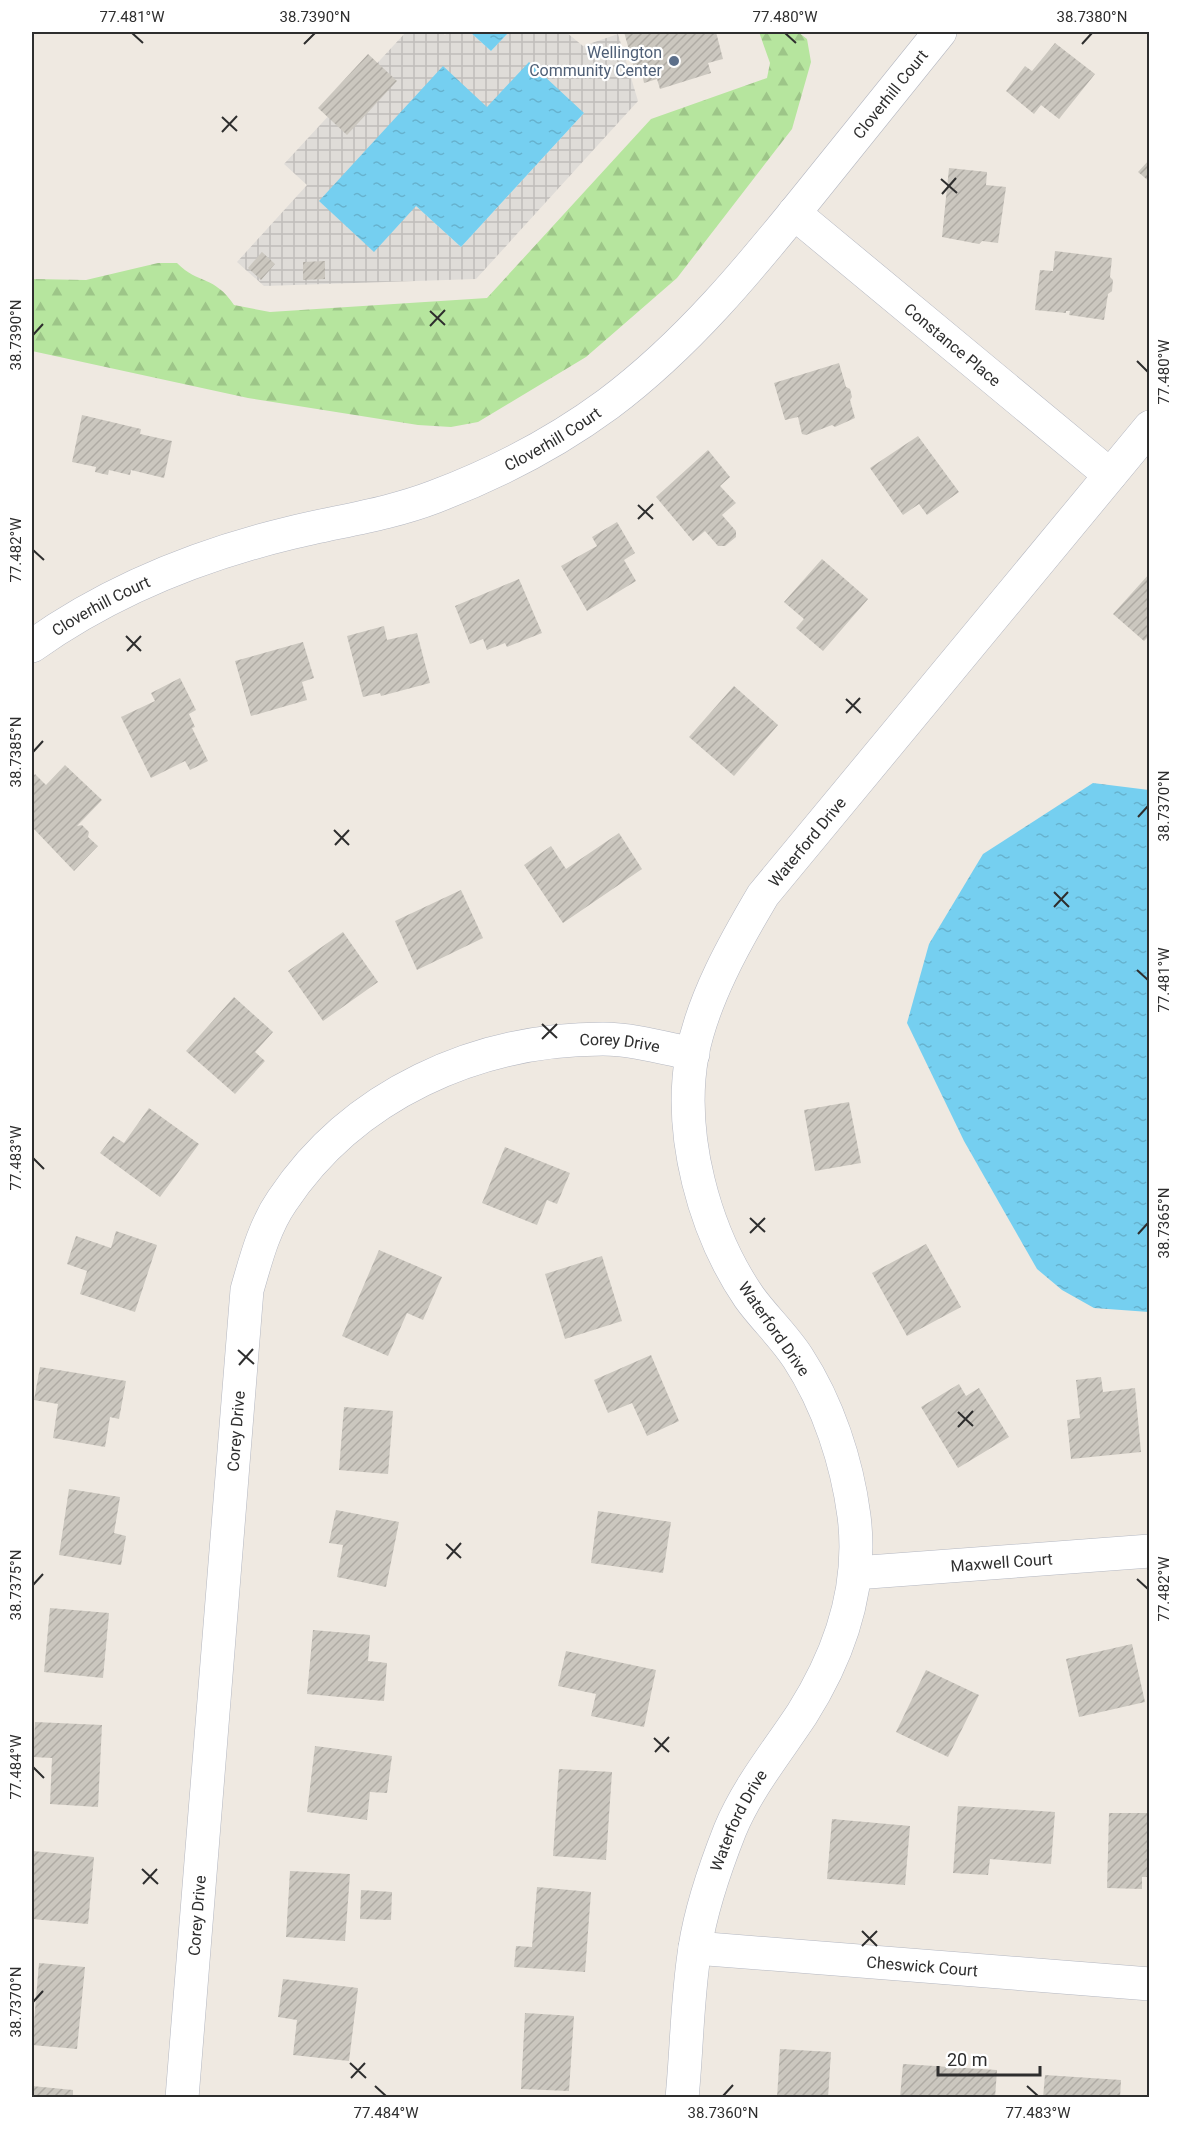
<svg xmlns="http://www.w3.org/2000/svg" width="1181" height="2129" font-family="Roboto,sans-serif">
<defs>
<pattern id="forest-firs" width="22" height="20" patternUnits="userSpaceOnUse" patternTransform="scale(1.5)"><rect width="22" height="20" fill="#b6e59e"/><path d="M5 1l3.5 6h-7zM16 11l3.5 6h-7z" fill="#9dc588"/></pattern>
<pattern id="plaza-grid" width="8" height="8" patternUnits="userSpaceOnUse" patternTransform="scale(1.5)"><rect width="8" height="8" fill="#dfdcd8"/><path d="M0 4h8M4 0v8" fill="none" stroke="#c0bdba"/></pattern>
<pattern id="water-ripples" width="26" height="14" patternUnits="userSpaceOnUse" patternTransform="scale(1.5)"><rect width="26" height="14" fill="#75cff0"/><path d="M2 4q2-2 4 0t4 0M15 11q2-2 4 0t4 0" fill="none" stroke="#66b2ce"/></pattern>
<pattern id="building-hatch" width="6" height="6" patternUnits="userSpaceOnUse" patternTransform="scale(1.5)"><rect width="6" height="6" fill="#cbc7bf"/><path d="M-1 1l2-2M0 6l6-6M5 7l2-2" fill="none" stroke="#afaba4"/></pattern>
</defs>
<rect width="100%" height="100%" fill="#efe9e1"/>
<path fill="url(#forest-firs)" d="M759,32H798L807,39L811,62L792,129L677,278L586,357L478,422L451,427L418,425L248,398L32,351V279L86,280L158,263H177C199,285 214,275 234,305L270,312L487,298L651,119L767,78L770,63Z"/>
<path fill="url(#plaza-grid)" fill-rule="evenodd" d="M406,32H441L445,35L448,32H470L491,51L509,32H566L583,46L618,34L638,101L476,279L264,286L237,262L307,185L284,164ZM443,67L487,108L584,113L461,247L416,206Z"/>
<g fill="url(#water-ripples)">
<path d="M470,32H509L491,51Z"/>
<path d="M529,62L584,113L461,247L416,206L374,252L319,201L443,66L487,107Z"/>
<path d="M1093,783L1149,790V1312L1094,1308L1062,1290L1037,1269L964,1141L907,1023L929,944L983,854Z"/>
</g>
<g fill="url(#building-hatch)">
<path d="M624,32H716L723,59L708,63L711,73L660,89L657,79L644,83L642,73L636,75Z"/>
<path d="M1055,43L1095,74L1059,119L1041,105L1034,114L1006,91L1025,66L1032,71Z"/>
<path d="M368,54L397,81L347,135L318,108Z"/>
<path d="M1150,159V182L1138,172Z"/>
<path d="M949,168L987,172L986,185L1006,187L998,243L982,241L979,244L942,237Z"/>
<path d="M1055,251L1112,258L1110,277L1113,280L1112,291L1108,294L1104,320L1069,315L1070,311H1066V313L1035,310L1040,270L1053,271Z"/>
<path d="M262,252L275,264L261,280L248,268Z"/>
<path d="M325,261V279L303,280V262Z"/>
<path d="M839,363L846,387L850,389L852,397L850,400L855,418L835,427L832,425L806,435L802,434L798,417L785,420L774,383Z"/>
<path d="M82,415L141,429L140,434L172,441L164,478L131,470L130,475L109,470L108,475L95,472L96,467L72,462Z"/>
<path d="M918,436L959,492L927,515L919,504L903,515L870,468Z"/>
<path d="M708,450L730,477L720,486L736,503L722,515L736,531V537L725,546H718L705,531L693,541L656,497Z"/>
<path d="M617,522L635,553L624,560L636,581L587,611L561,566L597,546L592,537Z"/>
<path d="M822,559L868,599L823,651L796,628L804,619L784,602Z"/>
<path d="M1150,573V635L1144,641L1113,614Z"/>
<path d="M519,579L542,633L507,647L505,643L487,650L483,639L470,644L455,606Z"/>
<path d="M384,626L387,640L417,633L430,683L381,696L380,693L363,697L347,636Z"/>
<path d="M303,642L314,678L302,682L307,700L251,716L235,661Z"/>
<path d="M180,678L196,710L189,714L195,727L192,728L208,761L190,770L185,761L151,778L121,717L155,701L151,693Z"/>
<path d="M734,686L778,725L734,776L689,737Z"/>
<path d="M65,765L102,800L77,826L82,825L89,832L88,837L98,846L74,871L32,827V778L35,774L46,785Z"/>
<path d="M619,833L642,869L563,923L524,865L551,846L566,869Z"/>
<path d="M461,890L483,938L417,970L395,921Z"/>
<path d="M343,932L378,982L323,1021L288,971Z"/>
<path d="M234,997L273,1032L255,1052L265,1061L235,1094L186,1051Z"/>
<path d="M849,1102L861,1163L815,1171L804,1110Z"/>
<path d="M149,1108L199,1144L160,1197L100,1153L113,1136L124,1143Z"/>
<path d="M505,1147L570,1173L557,1204L547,1200L537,1225L482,1203Z"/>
<path d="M116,1231L157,1245L135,1312L80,1294L87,1271L67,1264L76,1236L111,1248Z"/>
<path d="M926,1244L961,1307L907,1336L872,1273Z"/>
<path d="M379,1250L442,1277L423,1320L407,1313L388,1356L342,1336Z"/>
<path d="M602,1256L622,1321L565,1339L545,1274Z"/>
<path d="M651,1355L679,1421L647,1436L632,1403L608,1413L594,1380Z"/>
<path d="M40,1367L126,1381L119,1419L110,1417L105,1447L53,1438L58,1404L34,1400Z"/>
<path d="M1101,1377L1103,1392L1135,1388L1141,1452L1071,1459L1067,1420L1080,1418L1076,1380Z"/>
<path d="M959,1384L966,1396L979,1388L1009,1437L958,1468L921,1407Z"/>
<path d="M344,1407L393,1411L388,1474L339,1470Z"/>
<path d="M69,1489L120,1497L114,1533L126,1536L121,1565L59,1555Z"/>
<path d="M336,1510L399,1522L386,1587L337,1577L343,1545L329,1543Z"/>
<path d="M598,1511L671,1522L663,1573L591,1563Z"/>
<path d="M50,1608L109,1613L103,1678L44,1672Z"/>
<path d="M313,1630L370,1635L368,1661L387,1663L384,1701L307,1694Z"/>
<path d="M1132,1644L1145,1702L1079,1717L1066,1659Z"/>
<path d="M566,1651L656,1670L644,1727L591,1716L596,1694L558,1686Z"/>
<path d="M926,1670L979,1695L948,1757L896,1732Z"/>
<path d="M35,1722L102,1725L98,1807L50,1804L52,1758L33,1757Z"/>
<path d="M315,1746L392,1756L387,1793L370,1792L367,1820L307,1812Z"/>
<path d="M559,1769L612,1772L606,1860L553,1856Z"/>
<path d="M958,1806L1055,1812L1051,1864L990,1859L988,1875L953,1873Z"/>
<path d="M1109,1813H1150V1877H1142V1889L1107,1888Z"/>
<path d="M832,1819L910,1826L905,1885L827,1879Z"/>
<path d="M33,1851L94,1857L88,1924L32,1919Z"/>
<path d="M290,1871L350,1874L345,1941L286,1937Z"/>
<path d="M537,1887L591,1892L585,1972L514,1967L516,1946L532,1947Z"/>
<path d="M361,1890L392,1892L391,1920L360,1919Z"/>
<path d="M39,1963L85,1967L77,2049L32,2045Z"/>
<path d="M283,1979L358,1988L349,2061L293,2055L297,2020L278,2017Z"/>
<path d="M525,2013L574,2016L569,2091L521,2089Z"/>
<path d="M780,2049L831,2052L828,2098H777Z"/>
<path d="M903,2064L997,2070L995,2098H900Z"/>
<path d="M1045,2075L1121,2080L1120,2098H1043Z"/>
<path d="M32,2086L73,2090V2098H32Z"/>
</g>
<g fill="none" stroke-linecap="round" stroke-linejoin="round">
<defs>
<g id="minor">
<path id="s1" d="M794,213L1110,475"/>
<path id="s2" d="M32,646C108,592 199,555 290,533C338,521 387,515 434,497C495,474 555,443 608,404C687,345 751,267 812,191C855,138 897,85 940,32"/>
<path id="s3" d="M855,1573L1150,1551"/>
<path id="s4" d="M695,1948L1150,1984"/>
<path id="s5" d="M182,2098L247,1290C256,1259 264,1227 282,1201C353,1094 477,1039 603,1039C632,1039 664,1048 693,1054"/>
<path id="s6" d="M682,2098C687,2048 687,1997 695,1948C701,1908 715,1868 730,1830C748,1787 777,1752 802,1714C840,1654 863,1587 854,1516C847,1462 828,1404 798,1358C784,1336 764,1318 749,1297C704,1231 678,1135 692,1055C703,999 734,944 763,895L1150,427"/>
</g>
</defs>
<use href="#minor" stroke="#b4b7c1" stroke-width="34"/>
<use href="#minor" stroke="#fff" stroke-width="33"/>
</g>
<path fill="none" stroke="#2e2e2e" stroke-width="2" d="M132,33L143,43M785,33L796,43M304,44L315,33M1082,44L1092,33M222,117L237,131M222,132L237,116M941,179L957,193M942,194L956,178M430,311L445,325M430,326L445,310M33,335L43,324M1137,361L1148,372M638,505L653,519M638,519L653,504M33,550L44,560M126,636L141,651M127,651L141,636M846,699L861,713M846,713L860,698M33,752L43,741M1138,817L1148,806M334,830L349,845M335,845L349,830M1054,892L1069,907M1054,907L1068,892M1137,970L1148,980M542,1024L557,1038M542,1039L557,1024M33,1158L44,1169M750,1218L765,1232M750,1233L765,1218M1138,1234L1148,1223M238,1350L254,1364M239,1365L253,1349M958,1412L973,1426M958,1427L973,1411M446,1544L461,1558M447,1559L461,1543M1137,1579L1148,1589M33,1585L43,1574M654,1738L669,1752M655,1752L669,1737M33,1767L44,1778M142,1869L158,1884M143,1884L157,1869M862,1931L877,1946M862,1946L877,1931M33,2002L43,1991M350,2063L366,2078M351,2078L365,2063M375,2086L386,2096M1027,2086L1038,2096M723,2096L733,2085"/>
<circle fill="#5c6f8a" stroke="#fff" stroke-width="2" cx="674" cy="61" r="6"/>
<g text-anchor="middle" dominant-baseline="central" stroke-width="4.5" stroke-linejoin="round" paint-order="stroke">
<g font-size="16" fill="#4e5e75" stroke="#fff" text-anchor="end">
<text x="662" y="52">Wellington<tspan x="662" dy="18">Community Center</tspan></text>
</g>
<g font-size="16" fill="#2e2e2e" stroke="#fff">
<text stroke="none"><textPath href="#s2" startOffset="1050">Cloverhill Court</textPath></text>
<text stroke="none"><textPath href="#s1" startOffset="206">Constance Place</textPath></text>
<text stroke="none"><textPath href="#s2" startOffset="564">Cloverhill Court</textPath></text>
<text stroke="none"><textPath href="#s2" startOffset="80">Cloverhill Court</textPath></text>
<text stroke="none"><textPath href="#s6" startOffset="1366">Waterford Drive</textPath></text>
<text stroke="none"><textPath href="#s5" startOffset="1298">Corey Drive</textPath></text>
<text transform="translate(774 1329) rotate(55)">Waterford Drive</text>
<text stroke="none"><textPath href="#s5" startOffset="669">Corey Drive</textPath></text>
<text stroke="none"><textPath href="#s3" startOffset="147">Maxwell Court</textPath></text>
<text stroke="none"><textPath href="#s6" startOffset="286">Waterford Drive</textPath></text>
<text stroke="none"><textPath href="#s5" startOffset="183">Corey Drive</textPath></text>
<text stroke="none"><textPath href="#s4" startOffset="228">Cheswick Court</textPath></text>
</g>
</g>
<rect width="1181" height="2129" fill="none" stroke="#ffffff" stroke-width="66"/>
<path d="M938 2066v9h102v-9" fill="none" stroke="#2e2e2e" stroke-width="3"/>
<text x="947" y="2066" font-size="18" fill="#2e2e2e" stroke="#ffffff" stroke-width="4.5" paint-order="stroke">20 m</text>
<rect x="33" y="33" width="1115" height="2063" fill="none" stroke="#2e2e2e" stroke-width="2"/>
<g font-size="15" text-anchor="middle" fill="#2e2e2e">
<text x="132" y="22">77.481°W</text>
<text x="315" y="22">38.7390°N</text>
<text x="785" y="22">77.480°W</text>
<text x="1092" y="22">38.7380°N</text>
<text transform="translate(16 335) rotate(-90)" y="5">38.7390°N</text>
<text transform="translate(1164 372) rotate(-90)" y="5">77.480°W</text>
<text transform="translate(16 550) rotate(-90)" y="5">77.482°W</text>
<text transform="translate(16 752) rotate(-90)" y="5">38.7385°N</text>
<text transform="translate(1164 806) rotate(-90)" y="5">38.7370°N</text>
<text transform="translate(1164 980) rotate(-90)" y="5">77.481°W</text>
<text transform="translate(16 1158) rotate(-90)" y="5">77.483°W</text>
<text transform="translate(1164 1223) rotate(-90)" y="5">38.7365°N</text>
<text transform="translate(16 1585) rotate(-90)" y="5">38.7375°N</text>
<text transform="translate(1164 1589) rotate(-90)" y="5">77.482°W</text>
<text transform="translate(16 1767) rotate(-90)" y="5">77.484°W</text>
<text transform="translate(16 2002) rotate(-90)" y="5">38.7370°N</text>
<text x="386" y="2118">77.484°W</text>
<text x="723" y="2118">38.7360°N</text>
<text x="1038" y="2118">77.483°W</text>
</g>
</svg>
